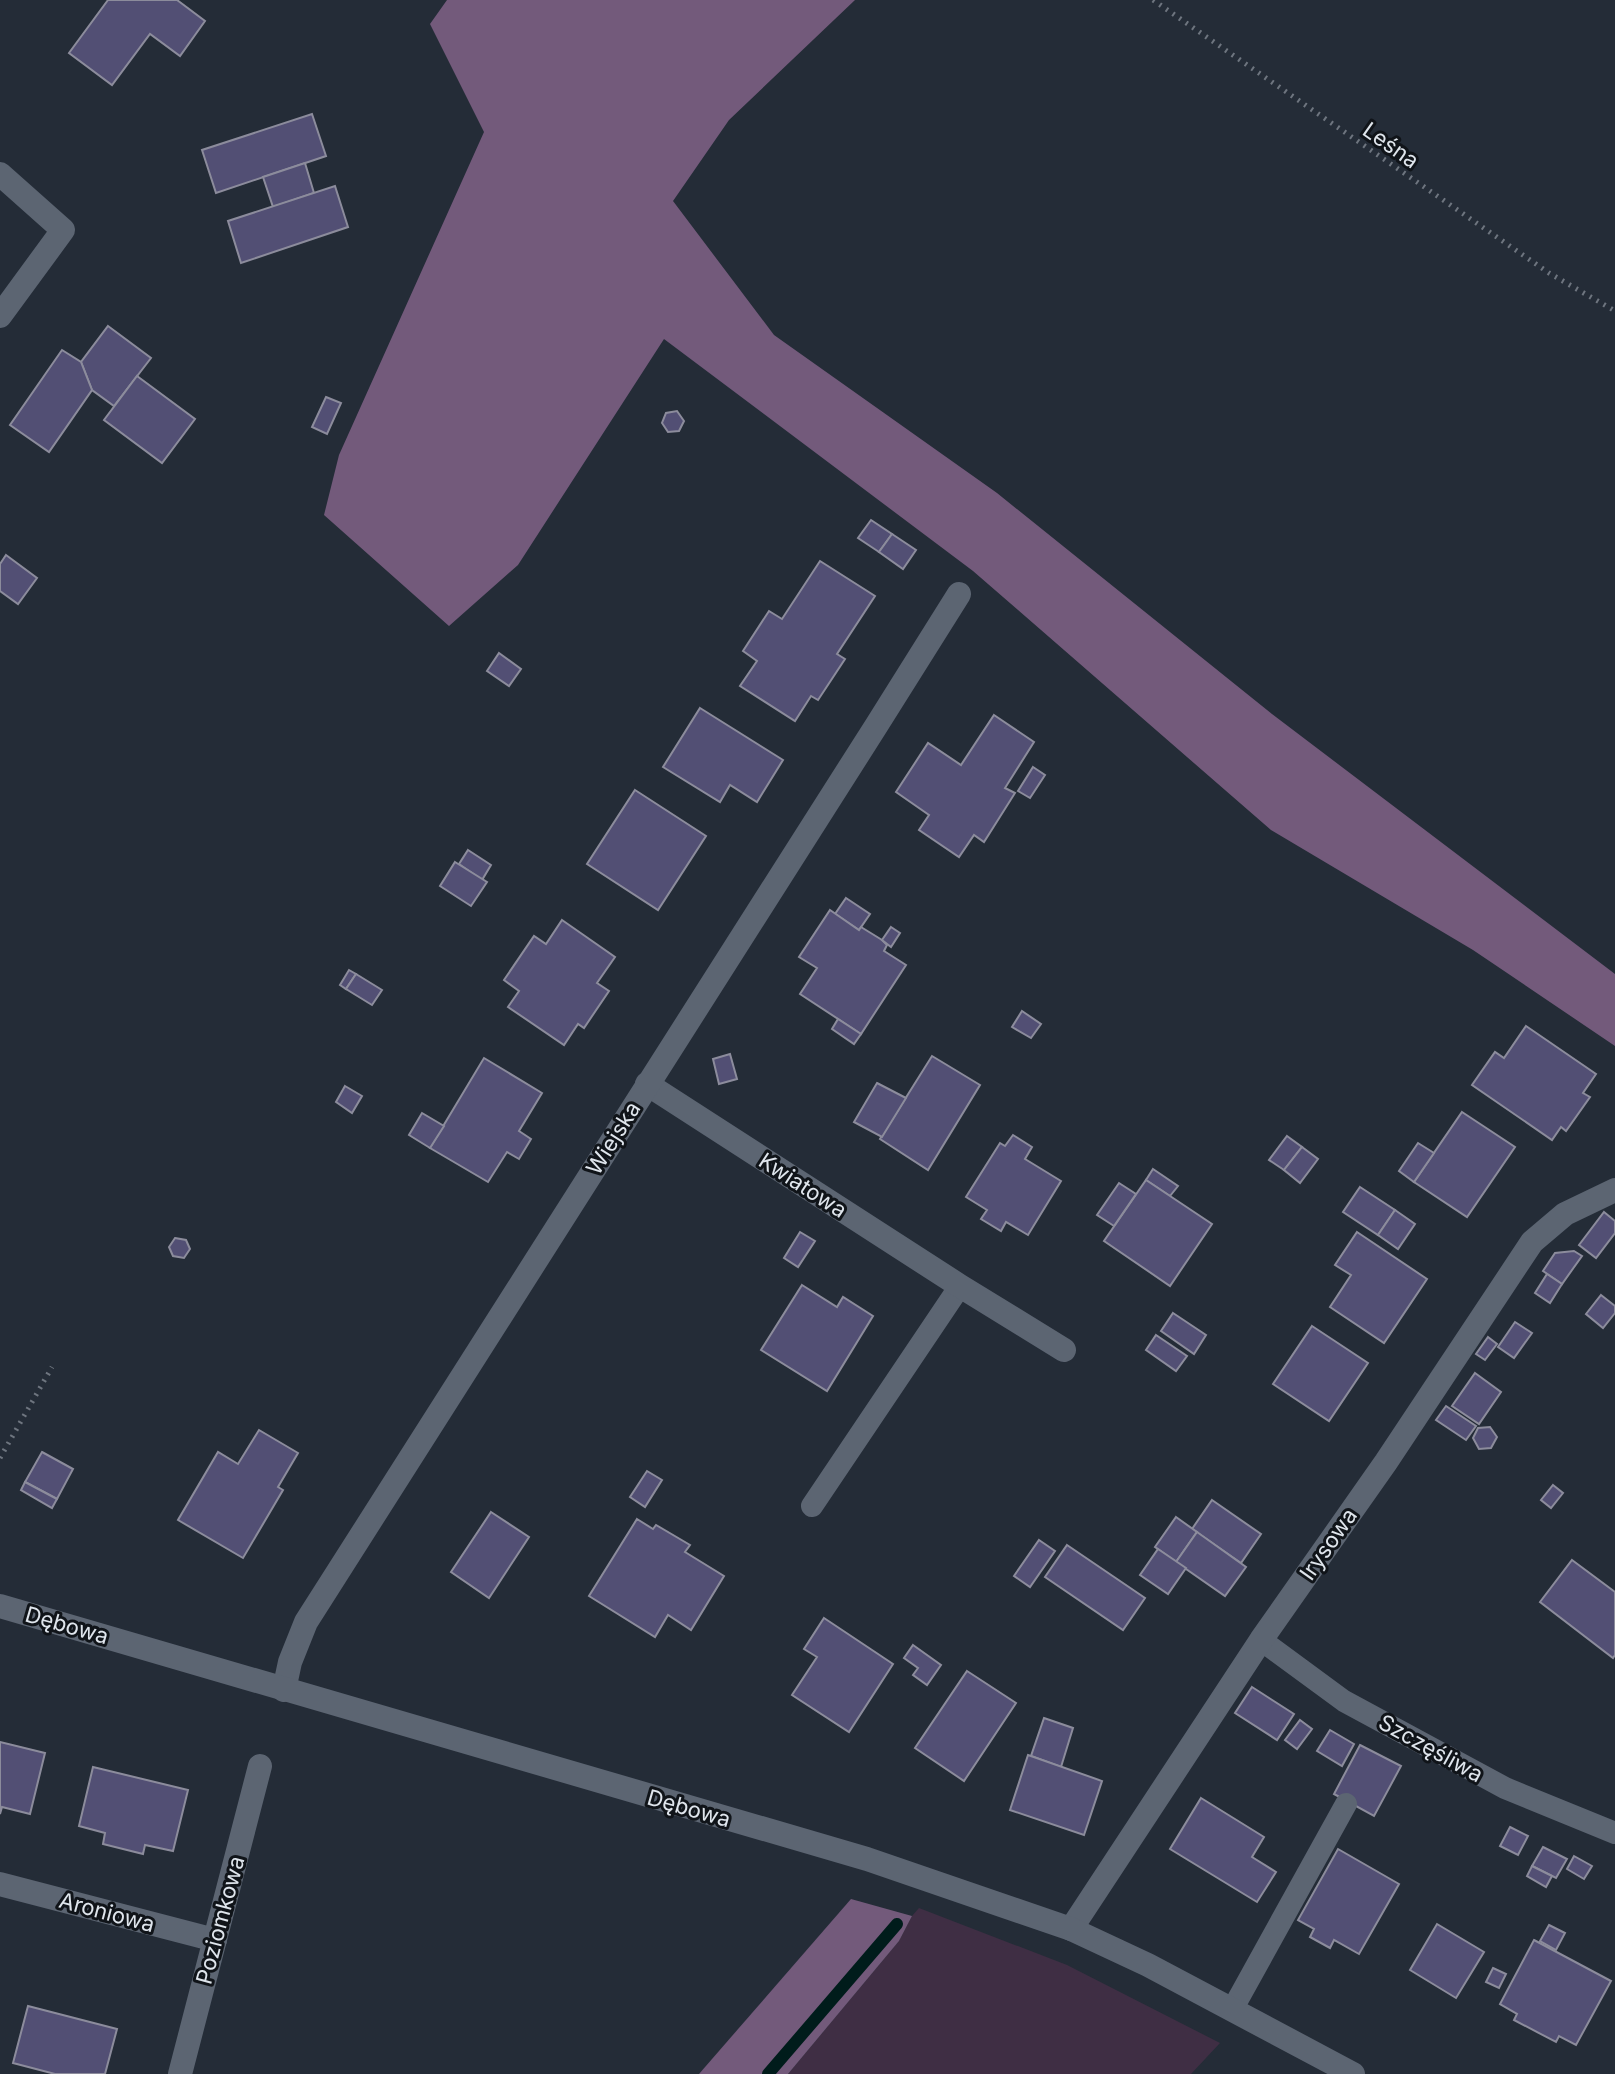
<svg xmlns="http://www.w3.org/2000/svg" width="1615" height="2074" font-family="Inter,sans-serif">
<rect width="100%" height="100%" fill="#242c37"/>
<path fill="#3f2e44" d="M919,1908L1067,1965L1220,2043L1191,2074H788L899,1941L912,1916Z"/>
<g fill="#735a7b">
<path d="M447,0H855L729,120L673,201L774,335L997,493L1272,714L1615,974V1046L1473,950L1271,830L973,571L664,339L518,565L449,626L324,515L339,455L484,132L430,24Z"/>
<path d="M851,1899L912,1916L899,1941L788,2074H699Z"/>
</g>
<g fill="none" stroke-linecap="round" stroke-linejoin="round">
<path stroke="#001c1b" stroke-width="12" d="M768,2074L897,1924"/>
</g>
<g fill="#524f74" stroke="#8c8c9c" stroke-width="2">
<path d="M108,0H177L205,21L180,56L150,34L112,85L69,53Z"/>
<path d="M312,114L326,156L216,193L202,150Z"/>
<path d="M305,163L314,193L273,207L263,177Z"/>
<path d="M335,186L348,227L241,263L228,221Z"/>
<path d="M108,326L151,358L114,406L92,390L81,362Z"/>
<path d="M62,350L81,362L92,390L49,452L10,425Z"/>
<path d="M137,376L195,419L162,463L104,420Z"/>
<path d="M326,397L341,403L327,434L312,427Z"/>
<path d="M677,411L684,421L679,431L668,432L662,423L666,413Z"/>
<path d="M871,520L892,534L879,552L858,538Z"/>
<path d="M892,534L916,550L903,569L879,552Z"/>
<path d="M6,555L37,578L18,604L0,591V564Z"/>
<path d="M820,561L875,596L837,654L845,659L818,700L811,696L795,721L740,686L757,661L743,651L769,611L782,619Z"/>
<path d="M499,653L521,669L509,686L487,671Z"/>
<path d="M700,708L783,760L757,802L730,785L720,802L663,767Z"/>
<path d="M994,715L1034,742L1005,788L1015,793L984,842L974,835L959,857L919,830L929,815L896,792L928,743L961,765Z"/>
<path d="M1033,767L1045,775L1030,798L1018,791Z"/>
<path d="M635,790L706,836L658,910L587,864Z"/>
<path d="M468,850L491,865L482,880L459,864Z"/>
<path d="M455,862L487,882L471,906L440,886Z"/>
<path d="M846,898L870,914L859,930L835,914Z"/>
<path d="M830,910L859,930L861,927L882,940L887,945L884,951L906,965L861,1034L800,994L817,968L799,957Z"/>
<path d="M562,920L615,957L597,983L609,991L584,1028L578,1024L564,1045L508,1007L519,991L504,980L534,936L546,944Z"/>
<path d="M891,927L900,933L891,947L882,940Z"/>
<path d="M349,970L356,974L346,989L340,985Z"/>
<path d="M356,974L382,990L372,1005L346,989Z"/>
<path d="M1022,1011L1041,1024L1031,1038L1012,1027Z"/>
<path d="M838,1019L861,1034L854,1044L832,1029Z"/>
<path d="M1526,1026L1596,1074L1583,1093L1590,1097L1566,1131L1561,1127L1552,1140L1472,1085L1495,1052L1504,1058Z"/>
<path d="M730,1054L737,1079L719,1084L713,1059Z"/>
<path d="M932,1056L980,1085L928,1170L880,1139Z"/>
<path d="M484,1058L542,1093L519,1131L531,1139L519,1159L507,1152L488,1182L430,1148Z"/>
<path d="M877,1083L906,1098L882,1137L854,1122Z"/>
<path d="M345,1086L362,1096L352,1113L336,1102Z"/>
<path d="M1462,1112L1515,1147L1467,1217L1414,1182Z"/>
<path d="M422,1113L444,1126L430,1148L409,1135Z"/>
<path d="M1013,1135L1032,1147L1025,1159L1061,1181L1028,1235L1006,1222L1001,1231L981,1219L987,1210L966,1197L1000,1143L1005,1146Z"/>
<path d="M1287,1136L1302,1147L1284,1170L1269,1160Z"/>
<path d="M1418,1143L1434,1153L1414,1182L1399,1171Z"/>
<path d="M1302,1147L1318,1159L1300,1183L1284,1170Z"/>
<path d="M1153,1169L1178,1186L1170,1196L1146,1180Z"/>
<path d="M1146,1180L1212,1224L1170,1286L1104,1241Z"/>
<path d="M1119,1183L1136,1194L1114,1226L1097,1215Z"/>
<path d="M1360,1187L1395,1210L1378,1235L1343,1212Z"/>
<path d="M1395,1210L1415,1224L1398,1249L1378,1235Z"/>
<path d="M1604,1212L1615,1221V1233L1596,1258L1579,1245Z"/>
<path d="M800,1232L815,1241L798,1267L784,1258Z"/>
<path d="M1357,1232L1427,1279L1384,1343L1330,1307L1351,1275L1335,1265Z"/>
<path d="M175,1238L186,1240L190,1249L184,1258L173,1256L169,1247Z"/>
<path d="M1574,1251L1582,1256L1562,1284L1543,1271L1555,1253Z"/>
<path d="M1547,1274L1562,1284L1550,1303L1535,1293Z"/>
<path d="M802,1285L837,1307L843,1297L873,1316L827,1391L761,1350Z"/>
<path d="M1601,1295L1615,1306V1313L1603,1328L1586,1314Z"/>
<path d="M1173,1313L1206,1335L1194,1354L1161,1331Z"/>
<path d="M1515,1322L1532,1333L1514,1358L1498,1347Z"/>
<path d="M1312,1326L1368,1363L1329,1421L1273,1384Z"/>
<path d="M1156,1335L1187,1356L1176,1371L1146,1350Z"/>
<path d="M1488,1337L1497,1344L1485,1360L1476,1354Z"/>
<path d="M1475,1373L1501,1392L1479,1424L1452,1406Z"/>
<path d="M1446,1406L1476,1426L1466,1440L1436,1420Z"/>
<path d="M1490,1427L1497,1437L1491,1448L1479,1449L1473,1438L1478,1428Z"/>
<path d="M259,1430L298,1453L278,1487L283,1490L243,1558L178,1520L218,1452L238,1464Z"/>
<path d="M42,1452L73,1469L57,1499L25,1482Z"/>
<path d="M647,1471L662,1480L645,1507L630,1497Z"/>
<path d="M25,1482L57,1499L52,1508L21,1490Z"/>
<path d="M1553,1485L1563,1493L1551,1508L1541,1500Z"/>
<path d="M1212,1500L1261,1534L1241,1563L1192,1529Z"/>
<path d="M491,1512L529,1537L489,1598L451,1572Z"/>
<path d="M1176,1517L1197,1532L1176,1562L1155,1547Z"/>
<path d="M637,1519L653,1529L656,1525L690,1545L685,1552L724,1576L691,1630L668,1615L655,1637L589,1596Z"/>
<path d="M1197,1532L1246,1567L1225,1596L1176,1562Z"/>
<path d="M1039,1540L1055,1551L1030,1587L1014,1576Z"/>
<path d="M1067,1545L1145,1598L1123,1630L1045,1577Z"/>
<path d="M1158,1549L1186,1568L1168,1594L1140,1575Z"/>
<path d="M1572,1560L1615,1592V1655L1613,1658L1540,1602Z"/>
<path d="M824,1618L893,1664L849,1732L792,1695L817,1657L804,1649Z"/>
<path d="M913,1645L941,1665L927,1685L913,1675L918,1668L904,1658Z"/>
<path d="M967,1671L1016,1703L964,1781L915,1748Z"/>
<path d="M1252,1687L1294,1714L1277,1740L1235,1713Z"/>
<path d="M1044,1718L1073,1728L1061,1767L1031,1756Z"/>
<path d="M1300,1720L1312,1729L1297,1749L1285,1740Z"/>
<path d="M1330,1730L1354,1744L1342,1766L1317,1751Z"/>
<path d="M0,1742L45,1753L30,1814L2,1807L0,1814Z"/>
<path d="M1360,1745L1401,1766L1374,1816L1334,1794Z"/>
<path d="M1028,1755L1102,1781L1084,1835L1010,1810Z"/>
<path d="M93,1767L188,1790L173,1851L145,1845L143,1854L103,1844L105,1833L79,1826Z"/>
<path d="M1201,1798L1264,1837L1252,1857L1276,1872L1257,1902L1170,1849Z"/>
<path d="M1510,1827L1528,1836L1518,1855L1500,1846Z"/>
<path d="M1543,1847L1567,1859L1556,1878L1532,1866Z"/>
<path d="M1338,1849L1399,1884L1359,1954L1334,1940L1330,1948L1310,1937L1314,1929L1298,1920Z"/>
<path d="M1574,1856L1592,1866L1584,1879L1567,1869Z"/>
<path d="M1532,1866L1552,1876L1546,1887L1527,1876Z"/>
<path d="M1437,1924L1484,1952L1456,1998L1410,1970Z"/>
<path d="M1549,1925L1565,1933L1556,1950L1540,1941Z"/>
<path d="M1534,1940L1611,1981L1576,2045L1559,2036L1556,2042L1514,2020L1517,2014L1500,2004Z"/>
<path d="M1493,1968L1506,1974L1499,1988L1486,1982Z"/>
<path d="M28,2006L117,2029L105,2074H55L13,2063Z"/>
</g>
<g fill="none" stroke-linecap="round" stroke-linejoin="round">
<g stroke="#6e757f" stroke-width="5" stroke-dasharray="2 6" stroke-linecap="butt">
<path d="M1153,0L1549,273L1615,311"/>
<path d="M0,1458L52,1367"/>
</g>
<g stroke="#5c6572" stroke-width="22">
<path d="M812,1506L960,1286"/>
<path d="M1261,1640L1344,1701L1505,1788L1615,1833"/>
<path d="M1232,2010L1346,1804"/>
</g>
<g stroke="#5c6572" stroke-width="24">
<path d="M0,174L63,230L0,316"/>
<path d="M647,1084L960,1286L1064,1350"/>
<path d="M284,1690L290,1662L306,1622C523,1278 744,938 959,594"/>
<path d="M0,1884L215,1940"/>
<path d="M1071,1929L1261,1640L1386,1462L1532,1242L1565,1214L1615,1190"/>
<path d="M180,2074L260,1766"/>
</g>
<path stroke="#5c6572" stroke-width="24" d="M0,1606L867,1859L1071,1929L1148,1965L1353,2074"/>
</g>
<g text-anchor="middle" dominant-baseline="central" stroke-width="6" stroke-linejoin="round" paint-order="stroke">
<g font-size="22" fill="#dfe5ec" stroke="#101419">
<text transform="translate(1391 145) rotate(35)">Leśna</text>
<text transform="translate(613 1138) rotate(-58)">Wiejska</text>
<text transform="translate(803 1185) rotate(33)">Kwiatowa</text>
<text transform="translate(1328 1544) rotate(-55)">Irysowa</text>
<text transform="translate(67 1625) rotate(16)">Dębowa</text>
<text transform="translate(1431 1748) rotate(29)">Szczęśliwa</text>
<text transform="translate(689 1808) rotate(16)">Dębowa</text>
<text transform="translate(107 1912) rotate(15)">Aroniowa</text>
<text transform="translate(220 1920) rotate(-75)">Poziomkowa</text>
</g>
</g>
</svg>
